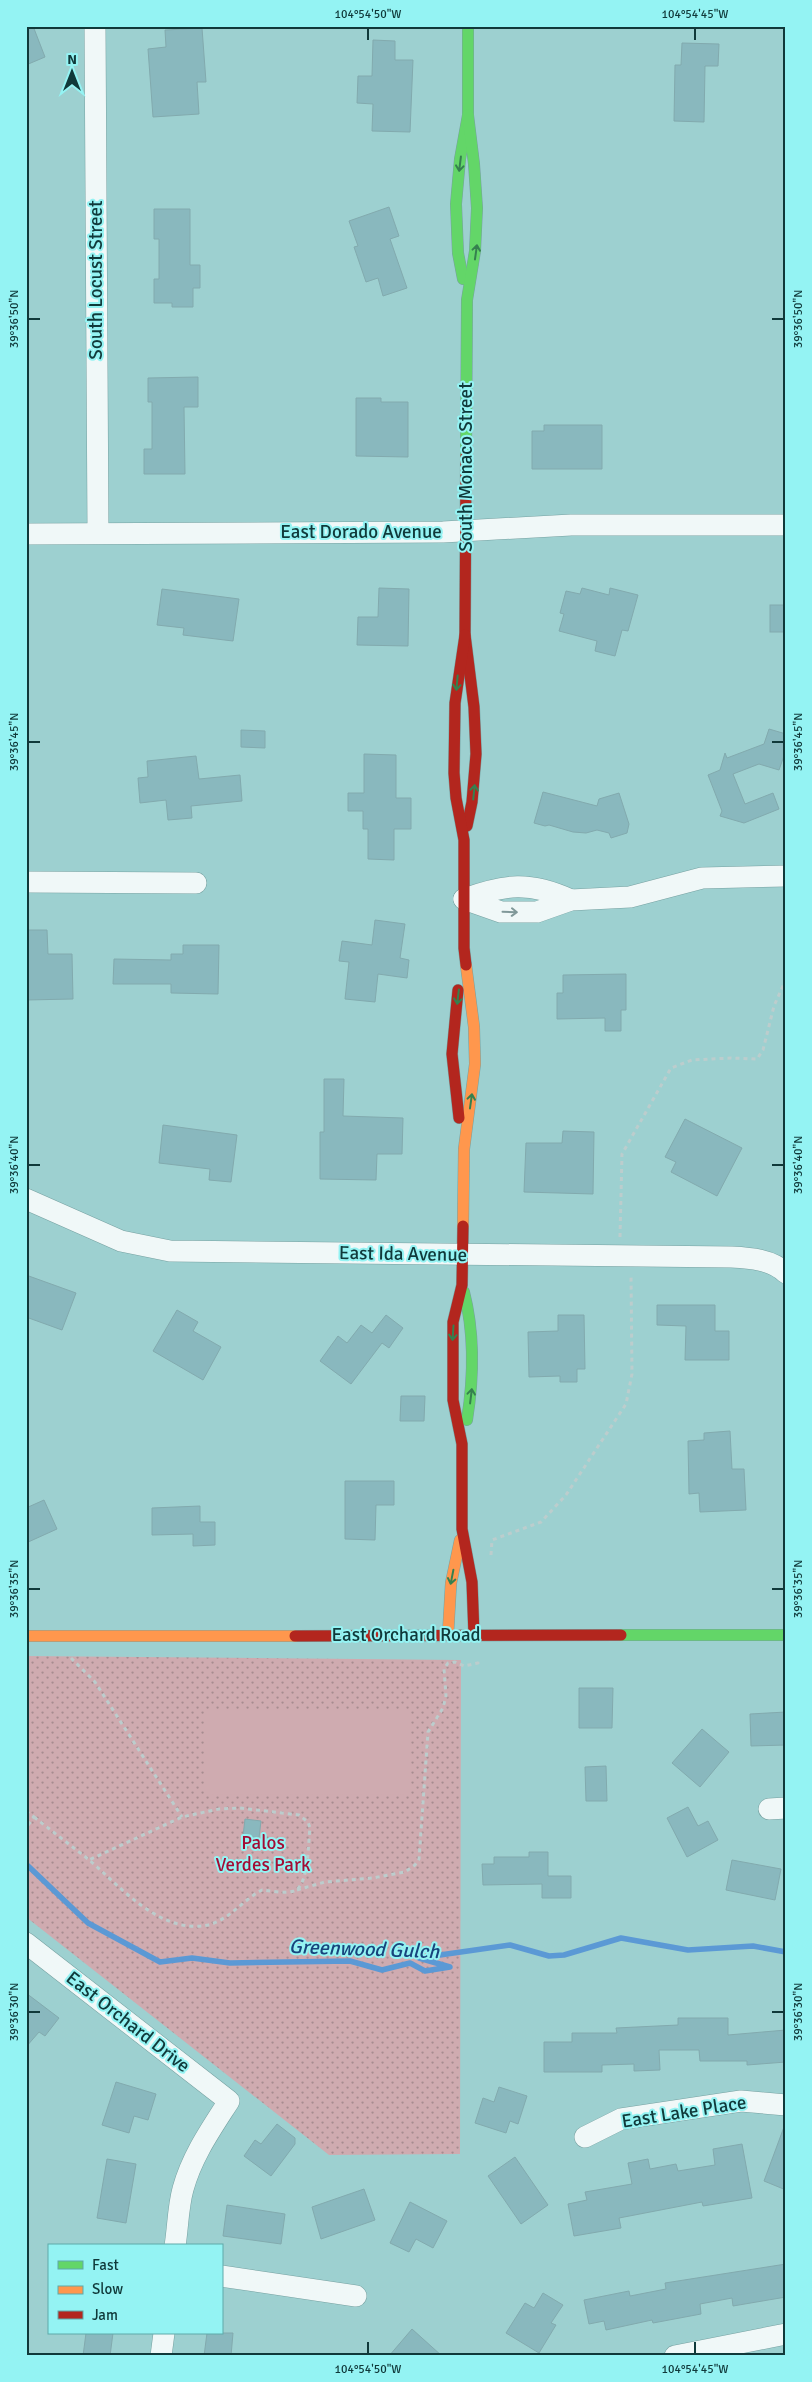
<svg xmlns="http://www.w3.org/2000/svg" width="812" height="2382" font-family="Signika,sans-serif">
<defs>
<pattern id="park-dots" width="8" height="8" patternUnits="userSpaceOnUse" patternTransform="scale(1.25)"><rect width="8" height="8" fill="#cfabb0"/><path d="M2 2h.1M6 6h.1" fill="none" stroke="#a78c90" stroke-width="1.8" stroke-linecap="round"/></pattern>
</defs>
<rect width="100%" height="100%" fill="#9dd0d0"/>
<path fill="url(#park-dots)" d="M26,1656L461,1660L460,2154L329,2155L26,1917Z"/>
<path fill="#cfabb0" d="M205,1710H411V1794L205,1795Z"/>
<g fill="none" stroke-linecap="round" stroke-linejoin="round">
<path stroke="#5b99d5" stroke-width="5.5" d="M26,1864L88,1923L160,1962L192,1958L230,1963L350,1961L382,1970L410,1963L425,1971L450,1967L419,1958L510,1945L549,1956L564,1955L621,1938L688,1950L753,1946L786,1952"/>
</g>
<g fill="#89b8be" stroke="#82aaae">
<path d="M26,26H33L45,57L26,65Z"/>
<path d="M202,28L206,82H197L199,114L153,117L148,49L166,47L165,30Z"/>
<path d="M373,40L395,41V60H413L410,132L372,131L373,104L357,103L358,76H372Z"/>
<path d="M682,43L719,44L718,66H705L704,122L674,121L675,65H681Z"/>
<path d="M389,207L399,236L390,239L407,288L383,296L378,278L366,282L354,247L358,246L349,221Z"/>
<path d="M154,209H190V265H200V288H193V307H172V303H154V279H159V239H154Z"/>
<path d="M198,377V407H184L185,474H144V449H152V402H148V378Z"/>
<path d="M356,398H381V402H408V457L356,456Z"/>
<path d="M544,425H602V469H532V431H544Z"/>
<path d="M379,588L409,589L408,646L357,645L358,617H378Z"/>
<path d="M582,588L609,595L610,588L638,595L628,631L622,630L615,656L595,651L597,641L559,631L564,614L560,613L566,591L580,594Z"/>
<path d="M162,589L239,599L233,641L183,635L184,628L157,625Z"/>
<rect x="770" y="605" width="16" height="27"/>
<path d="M769,729L786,734V750L779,770L759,764L733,774L745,804L773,793L779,809L744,823L720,816L722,811L708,775L720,770L725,753L727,758L764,744Z"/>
<path d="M241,730L265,731V748L241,747Z"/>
<path d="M364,754L396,755V798H411V829H394V860L368,859V829H363V811H348V793H364Z"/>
<path d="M196,756L199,779L240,775L242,801L191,806L192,818L168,820L166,800L140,803L138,778L148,777L147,761Z"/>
<path d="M543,792L597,806L599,799L619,793L629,824L627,833L611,838L609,833L597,830L586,833L573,832L549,825L545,826L534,823Z"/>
<path d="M375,920L405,924L400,958L409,960L407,978L378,974L375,1002L345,999L349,962L339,961L342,941L372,945Z"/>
<path d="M26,930H47L48,954H72L73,999L26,1000Z"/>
<path d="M183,945H219L218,994L171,993V984H113L114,959L171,960V954H183Z"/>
<path d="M626,974V1010H621V1031H605V1018L557,1019V993H563V975Z"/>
<path d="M324,1079H344L343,1116L403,1118L402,1154H377L376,1180L320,1179V1132H324Z"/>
<path d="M685,1119L742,1148L717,1196L671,1172L676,1162L665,1157Z"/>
<path d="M163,1125L237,1135L231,1182L209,1180L210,1169L159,1163Z"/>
<path d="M563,1131L594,1132L593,1194L524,1192L526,1143H562Z"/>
<path d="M26,1275L76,1293L62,1330L26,1317Z"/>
<path d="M657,1305H715V1331H729V1360H685L686,1326L657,1325Z"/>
<path d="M177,1310L198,1322L193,1331L221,1347L203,1380L153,1351Z"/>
<path d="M386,1315L403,1328L389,1348L382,1343L351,1384L320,1361L338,1336L347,1343L361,1325L372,1333Z"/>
<path d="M558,1315H584L585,1369H577V1382H560V1376L529,1377L528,1332L558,1331Z"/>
<path d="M401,1396H425L424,1421H400Z"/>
<path d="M730,1431L732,1469H744L746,1510L700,1512L699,1493L689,1494L688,1441L704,1440V1433Z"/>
<path d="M345,1481H394V1505H376L375,1540L345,1539Z"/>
<path d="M44,1500L57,1529L26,1543V1508Z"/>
<path d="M200,1506V1522H215V1545L193,1546V1534L152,1535V1508Z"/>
<path d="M579,1688H613L612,1728H579Z"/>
<path d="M786,1712V1745L751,1746L750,1714Z"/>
<path d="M702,1729L729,1752L700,1787L672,1763Z"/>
<path d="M606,1766L607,1801H586L585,1767Z"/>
<path d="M688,1807L698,1826L708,1821L718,1840L687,1857L667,1818Z"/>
<path d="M245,1819L261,1821L259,1838L243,1836Z"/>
<path d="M529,1852H548V1876H571V1898H542V1884L483,1885L482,1864H494V1857H529Z"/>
<path d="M732,1860L781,1869L775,1900L726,1890Z"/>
<path d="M26,1993L59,2018L45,2036L39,2032L26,2047Z"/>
<path d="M678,2018H728V2035L786,2030V2062L747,2065V2061H700L699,2050H659L660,2070L634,2071V2064L602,2065V2072H544V2042H572V2033H617L616,2028L678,2025Z"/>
<path d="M116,2082L156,2094L148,2120L134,2116L129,2133L102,2125Z"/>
<path d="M499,2087L527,2096L518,2124L510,2121L506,2133L475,2123L483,2098L494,2102Z"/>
<path d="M277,2124L295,2138V2144L271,2176L244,2156L255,2140L261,2144Z"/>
<path d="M784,2127H786V2190L764,2181Z"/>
<path d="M742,2144L752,2198L703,2206L702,2202L619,2218L621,2228L574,2236L568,2204L587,2200L585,2192L632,2184L628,2163L648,2159L650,2169L676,2164L678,2171L715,2165L713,2149Z"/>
<path d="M515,2157L548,2205L521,2224L488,2176Z"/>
<path d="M107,2159L136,2164L126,2223L97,2218Z"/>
<path d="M364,2189L375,2220L321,2239L312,2207Z"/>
<path d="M410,2202L447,2221L433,2248L416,2239L409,2252L390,2243Z"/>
<path d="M227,2205L285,2214L281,2244L223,2236Z"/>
<path d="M786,2264V2297L733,2306L732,2298L700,2304L701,2314L653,2323L652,2320L606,2330L604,2321L589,2324L584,2300L629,2291L630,2296L666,2289L665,2283Z"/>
<path d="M543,2293L563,2305L551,2323L556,2325L539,2353L506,2333L525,2303L534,2308Z"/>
<path d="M412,2329L442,2356H389Z"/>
<path d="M86,2333H113L110,2356H83Z"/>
<path d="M207,2333H233L231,2356H204Z"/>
</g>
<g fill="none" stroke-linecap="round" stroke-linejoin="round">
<defs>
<g id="street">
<path d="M95,26L98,533"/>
<path d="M26,534L443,532L571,525H786"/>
<path d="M26,882L196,883"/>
<path d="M464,899L501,912H537L571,900L630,897L702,878L786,876"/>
<path d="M464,899C505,884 530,881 571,900"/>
<path d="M26,1199L121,1241L170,1251L731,1257C750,1258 771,1259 786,1273"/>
<path d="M769,1809L786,1808"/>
<path d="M26,1943L229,2101C211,2129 192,2156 183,2189C178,2207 178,2227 175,2246"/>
<path d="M585,2137L621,2119L741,2101L786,2105"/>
<path d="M221,2276L356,2296"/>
<path d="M161,2356L164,2333"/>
<path d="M675,2356L786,2334"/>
</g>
<g id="fast">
<path d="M463,279L458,253L456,204L460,159L468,115V26"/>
<path d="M466,456L467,300L475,251L477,208L474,164L468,115"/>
<path d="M464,1292C475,1335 474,1376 467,1420"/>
<path d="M621,1635H786"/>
</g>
<g id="slow">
<path d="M463,1226L464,1149L475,1064L474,1027L466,965"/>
<path d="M448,1635L451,1583L460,1540"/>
<path d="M26,1636H295"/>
</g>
<g id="jam">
<path d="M466,456L465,635L474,707L476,754L472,802L467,826"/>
<path d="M465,635L455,703L454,773L456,798L464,840V948L466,965"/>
<path d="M458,990L452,1054L459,1118"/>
<path d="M463,1226L462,1285L453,1322V1400L462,1444V1529L472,1582L474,1635"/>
<path d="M295,1636L621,1635"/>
</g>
</defs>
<use href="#street" stroke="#76a1a1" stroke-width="22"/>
<use href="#fast" stroke="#76a1a1" stroke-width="12"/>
<use href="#slow" stroke="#76a1a1" stroke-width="12"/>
<use href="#jam" stroke="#76a1a1" stroke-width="12"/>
<g stroke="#bccdcd" stroke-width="3" stroke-dasharray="4 4" stroke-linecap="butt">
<path d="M620,1237L622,1154L671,1068L692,1060L731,1058L757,1059L763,1050L774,1006L786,979"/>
<path d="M491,1555L492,1540L541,1522L566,1495L626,1404L632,1374L631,1274"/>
<path d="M71,1658L95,1682L182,1817"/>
<path d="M26,1811L34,1817L26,1828"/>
<path d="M34,1817C52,1831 70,1845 88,1859C120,1886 160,1935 208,1925C229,1920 243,1900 262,1890C272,1891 284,1894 294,1891C309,1886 308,1843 310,1828L308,1822L299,1815L240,1808L219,1809L182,1817L89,1860"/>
<path d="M297,1890L325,1882L373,1878L405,1872L415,1865L419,1859L428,1732L443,1708L446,1696L444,1669L448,1663L455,1662L464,1666L478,1663L477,1658"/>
</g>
<use href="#street" stroke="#f0f8f8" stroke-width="21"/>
<use href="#fast" stroke="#63d668" stroke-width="11"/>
<use href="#slow" stroke="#ff974d" stroke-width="11"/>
<use href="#jam" stroke="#b3261e" stroke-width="11"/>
</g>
<defs><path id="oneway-shaft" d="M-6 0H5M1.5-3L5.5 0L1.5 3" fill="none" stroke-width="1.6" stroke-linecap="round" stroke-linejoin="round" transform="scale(1.25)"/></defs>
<g stroke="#35804f">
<use href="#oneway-shaft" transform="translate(460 164) rotate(97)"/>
<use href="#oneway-shaft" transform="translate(476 252) rotate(-82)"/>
<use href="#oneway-shaft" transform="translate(457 683) rotate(95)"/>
<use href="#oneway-shaft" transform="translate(474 792) rotate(-84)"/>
<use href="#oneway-shaft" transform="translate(458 997) rotate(97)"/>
<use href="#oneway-shaft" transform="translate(471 1101) rotate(-82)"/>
<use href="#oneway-shaft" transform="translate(453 1333) rotate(94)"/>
<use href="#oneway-shaft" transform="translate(471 1396) rotate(-83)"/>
<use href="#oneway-shaft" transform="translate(452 1577) rotate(101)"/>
</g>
<use stroke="#809899" href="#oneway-shaft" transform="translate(510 912) rotate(2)"/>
<path fill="none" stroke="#10393a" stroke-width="2" d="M368,28V40M695,28V40M28,319H40M772,319H784M28,742H40M772,742H784M28,1165H40M772,1165H784M28,1589H40M772,1589H784M28,2012H40M772,2012H784M368,2342V2354M695,2342V2354"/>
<g text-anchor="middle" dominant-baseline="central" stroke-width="4" stroke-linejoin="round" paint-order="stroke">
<g font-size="19" fill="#10393a" stroke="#94f3f3">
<text transform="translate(96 280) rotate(-90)">South Locust Street</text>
<text transform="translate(466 467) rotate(-90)">South Monaco Street</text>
<text x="361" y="532">East Dorado Avenue</text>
<text transform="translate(403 1254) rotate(1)">East Ida Avenue</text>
<text x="406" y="1635">East Orchard Road</text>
<text transform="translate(128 2022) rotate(38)">East Orchard Drive</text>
<text transform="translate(684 2112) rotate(-9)">East Lake Place</text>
</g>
<g font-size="19" fill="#a30c34" stroke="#94f3f3">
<text x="263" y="1843">Palos<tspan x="263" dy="22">Verdes Park</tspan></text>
</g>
<g font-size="20" font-style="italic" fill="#17447c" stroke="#94f3f3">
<text transform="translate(364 1949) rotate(2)">Greenwood Gulch</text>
</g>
</g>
<rect width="812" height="2382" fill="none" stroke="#94f3f3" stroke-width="55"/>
<rect x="48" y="2244" width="175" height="90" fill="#94f3f3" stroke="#5fa9a9"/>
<rect x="58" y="2261" width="25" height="8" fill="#63d668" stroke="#5fa9a9"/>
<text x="92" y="2270" font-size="15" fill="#10393a">Fast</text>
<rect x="58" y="2286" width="25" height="8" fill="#ff974d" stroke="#5fa9a9"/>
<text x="92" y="2294" font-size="15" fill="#10393a">Slow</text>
<rect x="58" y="2311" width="25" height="8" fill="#b3261e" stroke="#5fa9a9"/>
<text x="92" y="2320" font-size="15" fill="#10393a">Jam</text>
<g transform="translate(72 72)" stroke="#94f3f3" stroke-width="4" paint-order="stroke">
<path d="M0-4L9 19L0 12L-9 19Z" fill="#10393a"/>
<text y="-8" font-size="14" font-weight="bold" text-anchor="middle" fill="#10393a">N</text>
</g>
<rect x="28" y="28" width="756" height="2326" fill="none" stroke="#10393a" stroke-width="2"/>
<g font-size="12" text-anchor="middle" fill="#10393a">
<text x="368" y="18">104°54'50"W</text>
<text x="695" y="18">104°54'45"W</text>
<text transform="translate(14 319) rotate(-90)" y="4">39°36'50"N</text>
<text transform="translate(798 319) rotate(-90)" y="4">39°36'50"N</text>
<text transform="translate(14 742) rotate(-90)" y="4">39°36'45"N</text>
<text transform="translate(798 742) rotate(-90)" y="4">39°36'45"N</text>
<text transform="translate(14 1165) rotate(-90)" y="4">39°36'40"N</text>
<text transform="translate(798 1165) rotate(-90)" y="4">39°36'40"N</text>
<text transform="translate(14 1589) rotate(-90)" y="4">39°36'35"N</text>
<text transform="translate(798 1589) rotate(-90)" y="4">39°36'35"N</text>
<text transform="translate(14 2012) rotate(-90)" y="4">39°36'30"N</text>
<text transform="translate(798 2012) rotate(-90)" y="4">39°36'30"N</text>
<text x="368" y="2373">104°54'50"W</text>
<text x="695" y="2373">104°54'45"W</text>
</g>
</svg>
